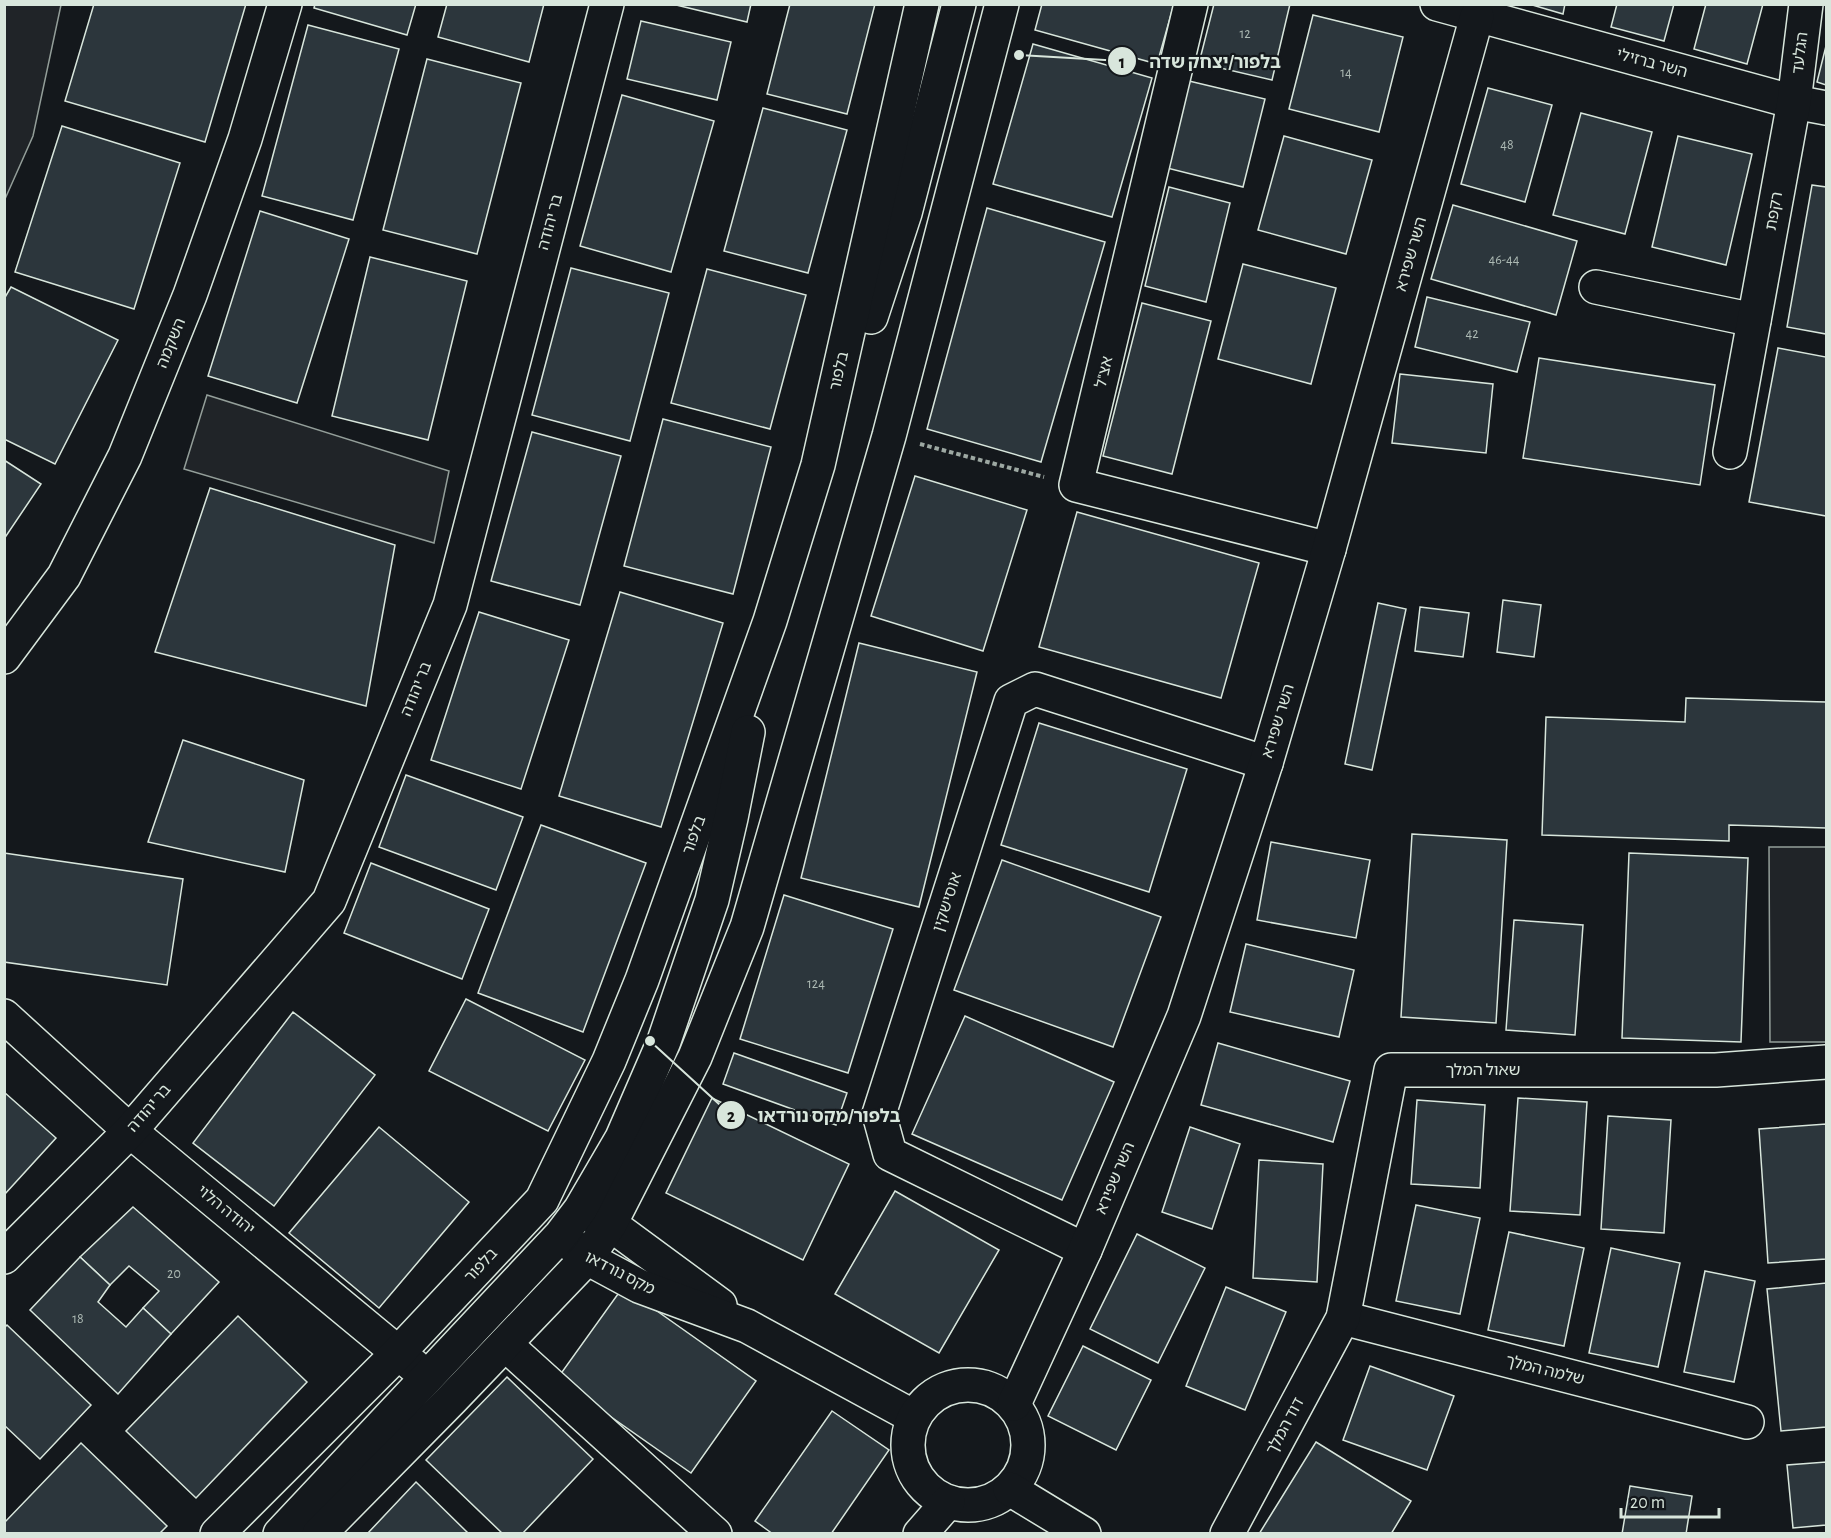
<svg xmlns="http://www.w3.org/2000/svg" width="1831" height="1538" font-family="'Alegreya Sans','Noto Sans Hebrew',sans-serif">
<rect width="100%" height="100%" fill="#14181c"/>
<g fill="#202428" stroke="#939e99" stroke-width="1.5">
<path d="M5,4L61,5L33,136L5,199Z"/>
<path d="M207,395L449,471L434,543L184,469Z"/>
<path d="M1769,847H1826V1042H1770Z"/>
</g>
<g fill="#2c363c" stroke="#d8e6dc" stroke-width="1.5">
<path d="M94,4H246L205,142L65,101Z"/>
<path d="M315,4H416L407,35L314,8Z"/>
<path d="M447,4H544L529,62L438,37Z"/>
<path d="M672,4H751L747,22Z"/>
<path d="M790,4H875L847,114L767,94Z"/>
<path d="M1042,4H1174L1157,64L1035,30Z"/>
<path d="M1214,4H1290L1272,80L1199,63Z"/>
<path d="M1529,4H1565L1563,14Z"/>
<path d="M1617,4H1674L1664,41L1611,27Z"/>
<path d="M1706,4H1763L1747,64L1694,49Z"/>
<path d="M1313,15L1403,37L1379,132L1289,109Z"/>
<path d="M641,21L731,42L717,100L627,79Z"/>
<path d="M308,25L399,49L353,220L262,196Z"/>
<path d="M1033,44L1152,78L1112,217L993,184Z"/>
<path d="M1826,46V85L1817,82Z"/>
<path d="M427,59L521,83L477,254L383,230Z"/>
<path d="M1189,81L1265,99L1243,187L1167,168Z"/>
<path d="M1488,88L1552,105L1525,202L1461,184Z"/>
<path d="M622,95L714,121L671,272L580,246Z"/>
<path d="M763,108L847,130L808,273L724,251Z"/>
<path d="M1581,113L1652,132L1625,234L1553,215Z"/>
<path d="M62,126L180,163L134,309L15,272Z"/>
<path d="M1284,136L1372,160L1346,254L1258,230Z"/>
<path d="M1678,136L1752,154L1726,265L1652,247Z"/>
<path d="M1812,185L1826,187V334L1787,327Z"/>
<path d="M1169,187L1230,203L1206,302L1145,286Z"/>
<path d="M1453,205L1577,241L1556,315L1431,279Z"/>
<path d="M987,208L1105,242L1041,462L927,429Z"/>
<path d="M260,211L349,239L297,403L208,376Z"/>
<path d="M370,257L467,281L428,440L332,416Z"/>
<path d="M1243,264L1336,288L1311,384L1218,359Z"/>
<path d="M571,268L669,293L630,441L532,415Z"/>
<path d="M707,269L806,295L770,429L671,403Z"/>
<path d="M11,287L118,340L55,464L4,439V299Z"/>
<path d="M1427,297L1530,322L1517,372L1415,347Z"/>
<path d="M1142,303L1211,321L1172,474L1103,456Z"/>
<path d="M1778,348L1826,357V516L1749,502Z"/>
<path d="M1539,358L1715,385L1700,485L1523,458Z"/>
<path d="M1400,374L1493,384L1486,453L1392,443Z"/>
<path d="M663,419L771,447L733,594L624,566Z"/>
<path d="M532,432L621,456L580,605L491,581Z"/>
<path d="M4,460L41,484L4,539Z"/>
<path d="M915,476L1027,510L983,651L871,616Z"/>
<path d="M210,488L395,545L366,706L155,652Z"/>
<path d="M1077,512L1259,563L1221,698L1039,647Z"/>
<path d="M620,592L723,623L661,827L559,796Z"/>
<path d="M1503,600L1541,605L1534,657L1497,652Z"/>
<path d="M1378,603L1406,609L1372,770L1345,764Z"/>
<path d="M1420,607L1469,613L1463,657L1415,651Z"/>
<path d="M479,612L569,640L521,789L431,760Z"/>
<path d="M859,643L977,672L919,907L801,878Z"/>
<path d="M1686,698L1826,702V828L1729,825V841L1542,835L1546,717L1685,722Z"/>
<path d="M1039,723L1187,769L1149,892L1001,845Z"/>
<path d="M183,740L304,780L285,872L148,842Z"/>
<path d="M406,775L523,817L496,890L379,847Z"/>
<path d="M541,825L646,863L583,1032L478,993Z"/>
<path d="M1412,834L1507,840L1496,1023L1401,1017Z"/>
<path d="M1271,842L1370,860L1356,938L1257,920Z"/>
<path d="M4,853L183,879L167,985L4,962Z"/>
<path d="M1629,853L1748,858L1741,1042L1622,1038Z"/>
<path d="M1002,860L1161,917L1113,1047L954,990Z"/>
<path d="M371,863L489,909L462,979L344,933Z"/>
<path d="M784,895L893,929L848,1073L740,1039Z"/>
<path d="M1514,920L1583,925L1575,1035L1506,1030Z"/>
<path d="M1246,944L1354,970L1339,1037L1230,1012Z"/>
<path d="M466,999L585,1060L548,1131L429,1071Z"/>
<path d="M293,1012L375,1075L274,1206L193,1143Z"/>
<path d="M965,1016L1114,1082L1062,1200L912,1134Z"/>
<path d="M1218,1043L1350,1081L1333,1142L1201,1105Z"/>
<path d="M734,1053L847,1093L836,1125L723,1084Z"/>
<path d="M4,1092L56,1138L4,1195Z"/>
<path d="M712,1098L849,1164L803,1260L666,1193Z"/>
<path d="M1518,1098L1587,1102L1580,1215L1510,1211Z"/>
<path d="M1417,1100L1485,1105L1480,1188L1411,1184Z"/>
<path d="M1608,1116L1671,1120L1664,1233L1601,1229Z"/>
<path d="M1826,1124V1259L1768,1263L1759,1129Z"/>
<path d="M379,1127L469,1202L379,1308L289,1233Z"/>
<path d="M1190,1127L1240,1144L1212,1229L1162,1212Z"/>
<path d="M1259,1160L1323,1164L1317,1282L1253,1278Z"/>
<path d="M895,1191L999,1250L939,1353L835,1294Z"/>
<path d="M1416,1205L1480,1218L1460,1314L1396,1301Z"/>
<path d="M133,1207L219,1282L171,1334L143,1308L159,1291L129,1266L110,1285L80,1257Z"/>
<path d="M1509,1232L1584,1248L1564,1346L1488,1330Z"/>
<path d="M1137,1234L1205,1268L1158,1363L1090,1329Z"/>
<path d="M1611,1248L1680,1263L1658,1367L1589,1353Z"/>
<path d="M80,1257L110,1285L98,1302L126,1327L143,1308L171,1334L118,1394L30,1310Z"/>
<path d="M1705,1271L1755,1281L1734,1382L1684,1372Z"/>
<path d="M1826,1283V1427L1781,1431L1767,1289Z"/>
<path d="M623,1287L756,1381L691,1473L557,1379Z"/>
<path d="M1226,1287L1286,1312L1245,1410L1186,1386Z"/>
<path d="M238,1316L307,1382L196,1498L126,1431Z"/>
<path d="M7,1325L91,1405L40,1459L4,1425V1328Z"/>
<path d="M1083,1346L1151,1380L1116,1450L1048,1416Z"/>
<path d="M1370,1366L1454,1396L1427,1470L1343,1440Z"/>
<path d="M507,1377L593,1459L522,1534H503L426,1460Z"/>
<path d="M832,1411L889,1450L831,1534H773L755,1521Z"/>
<path d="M1316,1442L1411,1501L1391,1534H1259Z"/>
<path d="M81,1443L167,1526L159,1534H4V1523Z"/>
<path d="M1826,1462V1525L1793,1528L1787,1465Z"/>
<path d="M416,1482L469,1534H367Z"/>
<path d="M1630,1486L1692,1496L1686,1534H1622Z"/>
</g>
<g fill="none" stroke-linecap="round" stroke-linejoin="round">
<defs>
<g id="minor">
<path d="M1191,4L1076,485L1329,549"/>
<path d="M1437,4L1794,102L1826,108"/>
<path d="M1596,287L1754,320"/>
<path d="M871,317L905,213L959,4"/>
<path d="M1730,452L1794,102L1806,4"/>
<path d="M4,657L64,576L125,456L190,295L245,139L285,4"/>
<path d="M4,1016L130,1131L414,1366"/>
<path d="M590,1215L610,1224L720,1305"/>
<path d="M571,1244L587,1258L639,1286L747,1326L914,1417"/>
<path d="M1085,1250L890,1154L879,1114L1011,701L1035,689L1266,763"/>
<path d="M4,1257L130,1131L329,901L450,605L607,4"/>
<path d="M1343,1318L1747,1422"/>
<path d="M505,1344L715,1534"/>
<circle cx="968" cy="1445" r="60"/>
<path d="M1014,1404L1085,1250L1184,1016L1266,763L1329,549L1477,16"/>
<path d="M1010,1489L1084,1534"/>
<path d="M217,1534L399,1352L542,1200L609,1061L642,980L770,621L818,465L922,4"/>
<path d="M280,1534L561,1235L580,1210L622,1138L664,1041L712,900L731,818L748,732"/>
<path d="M319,1534L452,1399L587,1258L610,1224L695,1057L747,927L889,436L1002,4"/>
<path d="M920,1534L948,1502"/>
<path d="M1227,1534L1343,1318L1391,1070H1716L1826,1062"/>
</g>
</defs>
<use href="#minor" stroke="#d8e6dc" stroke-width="36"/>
<path stroke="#9da8a2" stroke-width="4" stroke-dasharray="4.5 3" stroke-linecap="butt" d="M920,444L1044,477"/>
<use href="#minor" stroke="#14181c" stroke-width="33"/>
</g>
<g text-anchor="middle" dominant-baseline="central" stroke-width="4.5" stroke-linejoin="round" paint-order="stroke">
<g font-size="14" fill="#adbab4">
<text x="1245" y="34">12</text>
<text x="1346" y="73">14</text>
<text x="1507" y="145">48</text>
<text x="1504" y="260">46-44</text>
<text x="1472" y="334">42</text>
<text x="816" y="984">124</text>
<text x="174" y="1274">20</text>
<text x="78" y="1319">18</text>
</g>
<g font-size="16" fill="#d8e6dc" stroke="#14181c">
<text transform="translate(1800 53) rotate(-83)">הגלעד</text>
<text transform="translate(1652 63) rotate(15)">השר ברזילי</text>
<text transform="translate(1774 211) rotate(-80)">רקפת</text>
<text transform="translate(550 222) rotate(-75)">בר יהודה</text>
<text transform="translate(1411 254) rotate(-74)">השר שפירא</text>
<text transform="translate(171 343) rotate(-68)">השקמה</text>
<text transform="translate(839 371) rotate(-77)">בלפור</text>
<text transform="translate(1104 372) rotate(-77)">אצ"ל</text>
<text transform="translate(416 689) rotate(-68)">בר יהודה</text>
<text transform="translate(1278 721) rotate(-73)">השר שפירא</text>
<text transform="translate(694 835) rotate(-70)">בלפור</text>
<text transform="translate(947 902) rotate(-72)">אוסישקין</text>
<text x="1483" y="1070">שאול המלך</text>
<text transform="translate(149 1108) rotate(-49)">בר יהודה</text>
<text transform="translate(1115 1178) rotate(-67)">השר שפירא</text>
<text transform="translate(226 1210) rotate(39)">יהודה הלוי</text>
<text transform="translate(481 1265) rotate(-47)">בלפור</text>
<text transform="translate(620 1273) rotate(27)">מקס נורדאו</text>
<text transform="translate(1545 1370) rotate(14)">שלמה המלך</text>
<text transform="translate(1285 1426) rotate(-62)">דוד המלך</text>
</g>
</g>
<path fill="none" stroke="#d8e6dc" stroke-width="2" d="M1019 55L1122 61M650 1041L731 1115"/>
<g fill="#d8e6dc" stroke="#14181c" stroke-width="2">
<circle cx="1019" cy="55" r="6"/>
<circle cx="650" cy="1041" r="6"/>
<circle cx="1122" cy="61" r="15"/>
<circle cx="731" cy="1115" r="15"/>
</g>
<g font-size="18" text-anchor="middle" font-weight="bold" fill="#111">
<text x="1122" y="68">1</text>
<text x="731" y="1122">2</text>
</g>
<g font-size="18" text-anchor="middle" font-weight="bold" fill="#d8e6dc" stroke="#14181c" stroke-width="4.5" stroke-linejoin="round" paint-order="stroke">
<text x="1215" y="68">בלפור/יצחק שדה</text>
<text x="829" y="1122">בלפור/מקס נורדאו</text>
</g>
<rect width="1831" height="1538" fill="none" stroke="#d8e6dc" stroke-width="12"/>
<path d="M1621 1508v9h98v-9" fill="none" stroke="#d8e6dc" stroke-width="3"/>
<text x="1630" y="1508" font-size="18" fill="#d8e6dc" stroke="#14181c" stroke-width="4.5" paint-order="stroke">20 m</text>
</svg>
